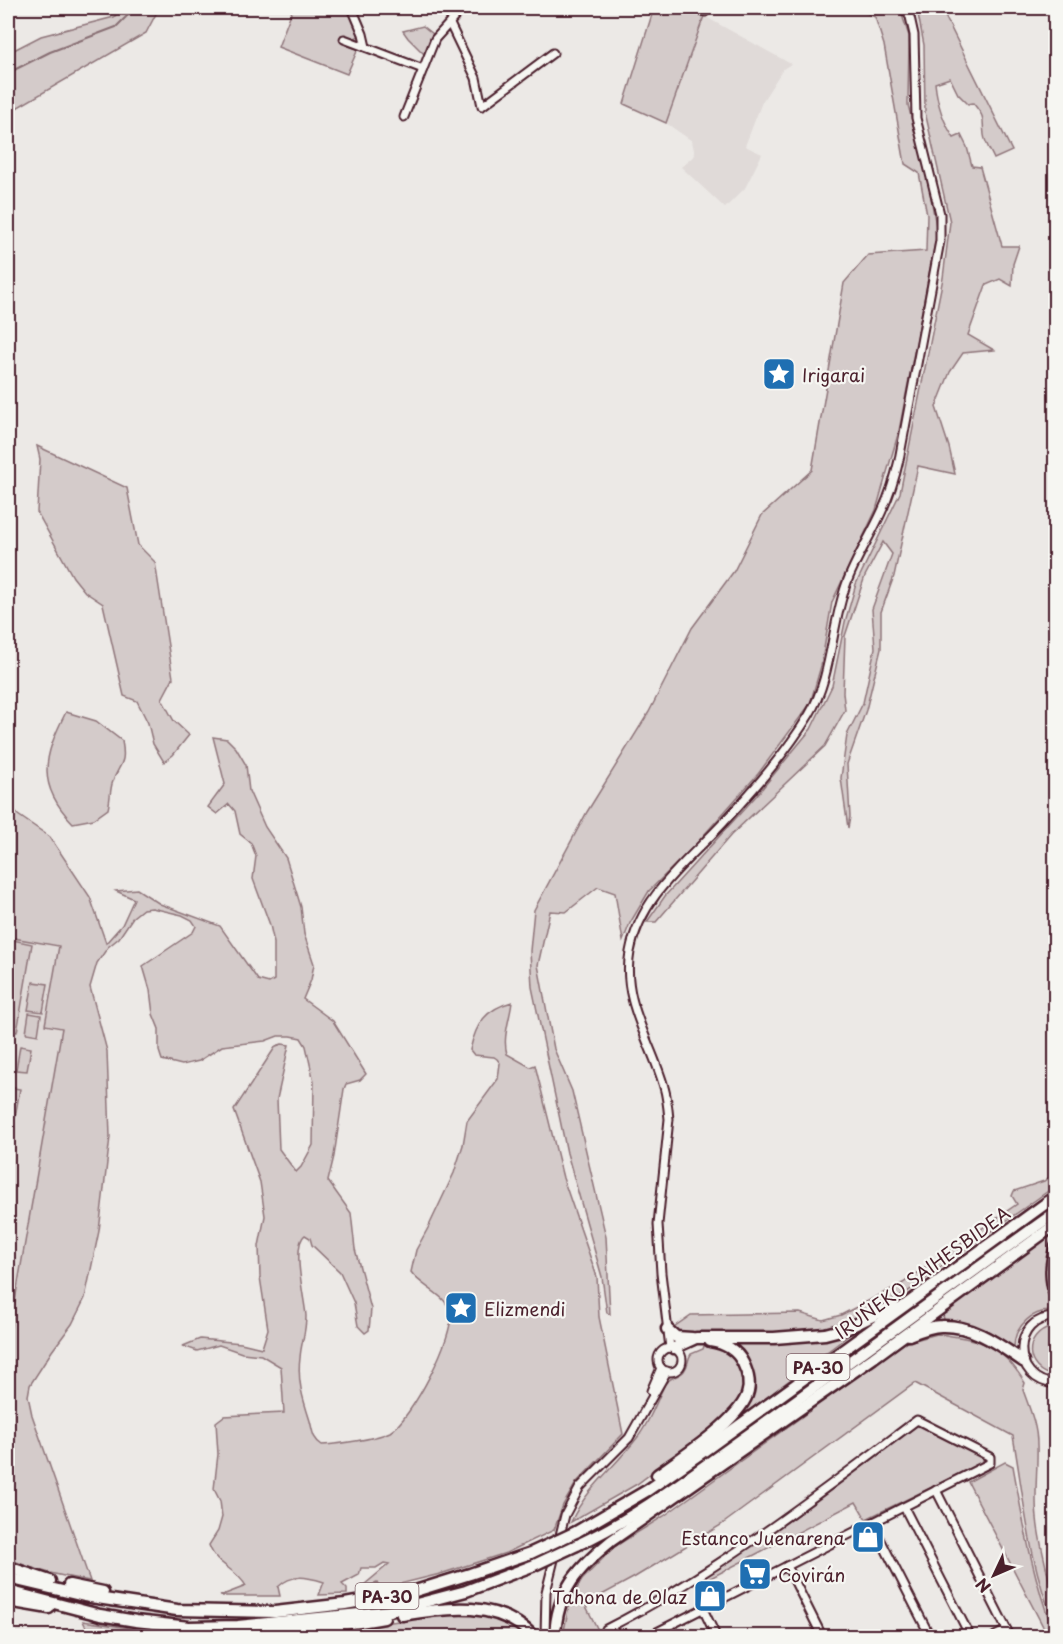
<svg xmlns="http://www.w3.org/2000/svg" width="1063" height="1644" font-family="'Playpen Sans',sans-serif">
<rect width="100%" height="100%" fill="#ece9e6"/>
<filter id="ink" filterUnits="userSpaceOnUse"><feTurbulence type="fractalNoise" baseFrequency=".0167" numOctaves="2"/><feDisplacementMap in="SourceGraphic" scale="12" xChannelSelector="R" yChannelSelector="G"/><feConvolveMatrix kernelMatrix="1 2 1 2 8 2 1 2 1" color-interpolation-filters="sRGB"/></filter>
<g filter="url(#ink)">
<g fill="#e0dad8">
<path d="M704,16L791,64L783,69L762,102L745,146L762,154L745,188L725,208L681,167L695,155L692,141L666,123Z"/>
<path d="M8,937L59,946L45,1025L62,1028L8,1341Z"/>
</g>
<g fill="#d4cbca" stroke="#8f757a" stroke-width="1.5">
<path d="M122,8H159L146,33L8,113V53L41,36L114,17Z"/>
<path d="M293,8H348L359,36L353,39L341,35L340,39L346,45L358,49L347,74L278,47Z"/>
<path d="M654,8H685L704,16L666,123L624,104Z"/>
<path d="M831,8H897L901,12L909,36L908,105L928,181L937,232L899,431L876,510L832,602L821,666L810,704L758,774L696,844L649,891L630,923L623,941L615,893L598,887L566,912L550,911L538,965L554,1049L572,1091L606,1237L610,1314L607,1313L602,1277L567,1153L532,987L530,951L534,910L587,812L649,712L692,628L734,571L762,515L812,470L844,283L868,255L926,251L927,215L919,173L905,164L884,45L875,17L862,11L829,9Z"/>
<path d="M920,8H941L1012,151L994,159C991,152 985,143 984,135C982,117 986,119 973,103L968,104L958,94L950,78L935,83C937,102 943,122 954,138L961,135L967,147L972,166L980,167L1002,246H1019L1013,264L1012,286L1000,279L986,285L968,335L994,350L963,353L950,372L936,407L949,447L955,474L918,466L894,576L881,612V649L866,710L847,764L850,817L848,828L841,778L847,735L863,703L875,648L872,609L892,554L883,542L865,576L845,636L843,693L845,710L825,746L731,835L656,922H647L665,896L756,796L811,729L832,686L845,622L856,584L900,493L943,278L950,222L925,112L924,45L917,9Z"/>
<path d="M423,26L433,34L425,55L408,38L403,31Z"/>
<path d="M37,446L127,488L138,545L155,562L173,678L162,699L174,721L189,735L173,755L164,762L153,744L148,723L137,701L124,696L103,604L85,592L73,577L37,512L40,459Z"/>
<path d="M66,712L96,721L122,741C127,767 118,763 112,784C110,792 110,801 108,809L94,819L73,823C36,785 43,757 66,712Z"/>
<path d="M213,737L227,739L236,748L246,765L249,791L265,827L286,858L301,907L304,934L314,964L311,980L303,999L333,1021L366,1074L360,1080L346,1084L344,1089L334,1156L328,1181L351,1213L355,1249L371,1309L369,1330L365,1333L358,1326L354,1303L340,1272L312,1245L310,1238L305,1235C291,1245 305,1300 306,1316C306,1334 301,1342 300,1358C297,1381 303,1399 310,1421C313,1432 312,1438 322,1445C339,1444 376,1439 390,1432C410,1421 457,1333 450,1311C444,1293 421,1287 411,1272L416,1250L428,1228L454,1173L463,1145L467,1121L498,1079L500,1063L497,1059L494,1057L474,1055L470,1050C476,1023 486,1009 512,1002C510,1019 502,1038 507,1054L530,1067L535,1065L563,1178L597,1277L599,1317L623,1434L576,1483L563,1505L554,1530L506,1553L440,1574L380,1589L377,1583L367,1587L364,1585L389,1564L384,1563L376,1568H361L359,1575L342,1584L347,1589V1594L319,1595L324,1582C307,1577 292,1573 278,1587L280,1596H220L246,1586C236,1568 216,1566 209,1545L218,1531L222,1517L220,1501L214,1489L218,1454L216,1422L224,1416L284,1413L281,1367L261,1355L242,1353L219,1345L197,1351L183,1346L200,1339L241,1343L262,1348L268,1329L260,1277L259,1246L265,1216L260,1182L234,1110L276,1046L282,1044L289,1045L277,1099L279,1149L296,1172L301,1167L313,1145L314,1082L306,1046L301,1038L291,1036H278L265,1041L222,1046L199,1061L182,1065L162,1060L159,1051V1029L153,1014L150,990L143,966L193,932L196,926L192,920L182,915L152,908L143,909L133,917L119,938L108,947L97,963L90,987L107,1051L110,1137L99,1231L85,1298L72,1324L52,1351L30,1385L28,1396L32,1415L90,1581C62,1576 33,1571 8,1558V1341L62,1028L45,1025L59,946L8,937V804L18,815L50,837L90,897L106,943L122,925L134,899L116,891L137,889L160,904L220,926L258,980L269,983L274,980V943L270,925L253,879L256,856L251,843L240,834L235,811L229,804L217,814L208,807L225,784Z"/>
<path d="M8,939L32,944L17,1032L8,1031Z"/>
<path d="M33,982L48,984L43,1012L28,1010Z"/>
<path d="M29,1013L41,1015L38,1035L26,1033Z"/>
<path d="M20,1046L31,1048L27,1071L16,1070Z"/>
<path d="M8,1087L20,1089L15,1117L8,1115Z"/>
<path d="M1055,1173V1186C1022,1210 988,1233 955,1257C919,1282 885,1314 842,1325C791,1339 735,1335 683,1335L671,1329L691,1315L800,1313L823,1320L841,1315L903,1283L1017,1204L1012,1196L1014,1191L1044,1181Z"/>
<path d="M1055,1231L1049,1258L1050,1289L1055,1305V1312C1034,1308 1014,1326 1014,1347L988,1331L944,1320L943,1314Z"/>
<path d="M860,1327L730,1425C759,1382 763,1379 725,1341Z"/>
<path d="M1052,1327H1055L1054,1376C1024,1370 1022,1335 1052,1327Z"/>
<path d="M937,1334C980,1339 1002,1344 1025,1383L1023,1390C1029,1407 1037,1425 1037,1444C1038,1469 1034,1493 1037,1518C1040,1554 1055,1589 1055,1624C1029,1566 1024,1498 1013,1436L915,1383L721,1525L635,1577L585,1604L601,1636H560V1634L564,1631L570,1600L582,1580L614,1547L664,1516L843,1387L877,1359L904,1343Z"/>
<path d="M704,1346H715L726,1349L735,1357L742,1370L745,1388L740,1401L727,1416L637,1484L571,1522C586,1488 615,1467 637,1438C650,1422 656,1402 665,1384C669,1377 679,1377 684,1371C689,1365 687,1360 691,1354L703,1349Z"/>
<path d="M919,1423L984,1456V1462L866,1519L856,1502L699,1584L697,1581L737,1556Z"/>
<path d="M1005,1462L1013,1466C1024,1527 1033,1579 1055,1636H1048L968,1482Z"/>
<path d="M448,1614L479,1615L511,1624L526,1636H250L307,1634Z"/>
<path d="M83,1621L155,1632L204,1636H90Z"/>
</g>
<g fill="none" stroke-linecap="round" stroke-linejoin="round">
<path stroke="#886e73" stroke-width="2" d="M8,73L50,52L116,27L135,8"/>
<defs>
<g id="minor">
<path d="M352,8L363,34L366,47"/>
<path d="M696,8L705,12"/>
<path d="M450,24L476,78L482,106L553,53"/>
<path d="M344,39L423,69"/>
<path d="M404,117L435,39L463,8"/>
<path d="M1056,1317C1011,1316 1010,1381 1056,1384"/>
<path d="M670,1348L661,1273L658,1224L669,1119C668,1108 667,1097 664,1087C652,1043 621,1001 630,952C640,896 687,862 724,822C754,789 786,753 809,715C832,677 831,627 846,585C855,559 871,536 882,511C890,494 895,478 899,460L940,241V214L916,118L914,35L910,17L904,8"/>
<circle cx="670" cy="1360" r="12"/>
<path d="M651,1391L661,1368"/>
<path d="M936,1490L1010,1636"/>
<path d="M904,1507L970,1636"/>
<path d="M872,1523L930,1636"/>
<path d="M787,1566L822,1636"/>
<path d="M703,1609L716,1636"/>
<path d="M545,1636L546,1592L565,1515L580,1487L629,1438L667,1371"/>
<path d="M609,1636L606,1629C718,1572 817,1495 917,1420L990,1457V1463L649,1636"/>
<path d="M995,1636L1007,1630"/>
</g>
<g id="highway">
<path d="M1056,1247C1050,1264 1050,1280 1056,1297"/>
<path d="M667,1329L676,1337L692,1338"/>
<path d="M909,1335C919,1331 931,1326 941,1326C974,1325 998,1344 1023,1361"/>
<path d="M674,1348L696,1338H774L825,1334L848,1328L893,1306"/>
<path d="M657,1475C681,1458 737,1422 747,1395C751,1384 748,1373 743,1363C737,1350 724,1343 710,1341"/>
<path d="M576,1532L648,1490L700,1454L1056,1196"/>
<path d="M577,1545C638,1517 694,1473 749,1434C852,1361 953,1285 1056,1212"/>
<path d="M8,1567L50,1581"/>
<path d="M8,1578L84,1596L177,1610L275,1612L345,1604L412,1592L470,1574L531,1553"/>
<path d="M69,1585L103,1592"/>
<path d="M8,1591L100,1615L136,1621L189,1627L238,1626L390,1611L466,1591L532,1566"/>
<path d="M8,1601L49,1608"/>
<path d="M402,1615C448,1607 498,1600 533,1636"/>
<path d="M274,1628C311,1630 348,1624 384,1618"/>
<path d="M555,1636C557,1591 577,1569 611,1541L873,1358L1056,1224"/>
</g>
</defs>
<use href="#minor" stroke="#4a1f2b" stroke-width="11"/>
<use href="#highway" stroke="#4a1f2b" stroke-width="15"/>
<use href="#minor" stroke="#f6f6f2" stroke-width="7"/>
<use href="#highway" stroke="#f6f6f2" stroke-width="10"/>
<defs>
<g id="highway-bridge">
<path d="M531,1553L576,1532"/>
<path d="M532,1566L577,1545"/>
</g>
</defs>
<use href="#highway-bridge" stroke="#4a1f2b" stroke-width="15" stroke-linecap="butt"/>
<use href="#highway-bridge" stroke="#f6f6f2" stroke-width="10"/>
</g>
</g>
<defs>
<symbol id="sight-square" viewBox="-11 -11 22 22"><rect x="-9" y="-9" width="18" height="18" rx="4" fill="#1f6fb2" stroke="#f6f6f2"/><path d="M0-6L1.8-2.2L6-1.7L2.9 1.2L3.7 5.4L0 3.3L-3.7 5.4L-2.9 1.2L-6-1.7L-1.8-2.2Z" fill="#fff"/></symbol>
<symbol id="shop-square" viewBox="-11 -11 22 22"><rect x="-9" y="-9" width="18" height="18" rx="4" fill="#1f6fb2" stroke="#f6f6f2"/><path d="M-5-2.5h2.3a2.7 3.5 0 0 1 5.4 0H5L5.5 6h-11ZM-1.5-2.5h3a1.5 2.3 0 0 0-3 0Z" fill="#fff"/></symbol>
<symbol id="supermarket-square" viewBox="-11 -11 22 22"><rect x="-9" y="-9" width="18" height="18" rx="4" fill="#1f6fb2" stroke="#f6f6f2"/><path d="M-6-5.5h2.5l.6 2H6L4.5 2H-2.5L-4.4-4H-6ZM-1.5 3.2a1.3 1.3 0 1 0 .1 0ZM3 3.2a1.3 1.3 0 1 0 .1 0Z" fill="#fff"/></symbol>
</defs>
<g fill-rule="evenodd">
<use href="#sight-square" x="760" y="355" width="38" height="38"/>
<use href="#sight-square" x="442" y="1289" width="38" height="38"/>
<use href="#shop-square" x="849" y="1518" width="38" height="38"/>
<use href="#supermarket-square" x="736" y="1555" width="38" height="38"/>
<use href="#shop-square" x="691" y="1577" width="38" height="38"/>
</g>
<g text-anchor="middle" dominant-baseline="central" stroke-width="4.5" stroke-linejoin="round" paint-order="stroke">
<g fill="#f6f6f2" stroke="#7e6067" stroke-width="1.5">
<rect x="786.5" y="1354" width="63" height="26" rx="4.5"/>
<rect x="355.5" y="1583" width="63" height="26" rx="4.5"/>
</g>
<g font-size="16" font-weight="bold" fill="#4a1f2b">
<text x="818" y="1367">PA-30</text>
<text x="387" y="1596">PA-30</text>
</g>
<g font-size="18" fill="#4a1f2b" stroke="#f6f6f2" text-anchor="start">
<text x="802" y="374">Irigarai</text>
<text x="484" y="1308">Elizmendi</text>
<text x="845" y="1537" text-anchor="end">Estanco Juenarena</text>
<text x="778" y="1574">Covirán</text>
<text x="687" y="1596" text-anchor="end">Tahona de Olaz</text>
</g>
<g font-size="18" fill="#4a1f2b" stroke="#f6f6f2">
<text transform="translate(922 1272) rotate(-36)">IRUÑEKO SAIHESBIDEA</text>
</g>
</g>
<rect width="1063" height="1644" fill="none" stroke="#f6f6f2" stroke-width="30"/>
<rect x="15" y="15" width="1033" height="1614" fill="none" stroke="#4a1f2b" stroke-width="2" filter="url(#ink)"/>
<g transform="translate(994 1575) rotate(226)" stroke="#f6f6f2" stroke-width="4.5" paint-order="stroke">
<path d="M0-4.5L10 22L0 15L-10 22Z" fill="#4a1f2b"/>
<text y="-9" font-size="16" font-weight="bold" text-anchor="middle" fill="#4a1f2b">N</text>
</g>
</svg>
